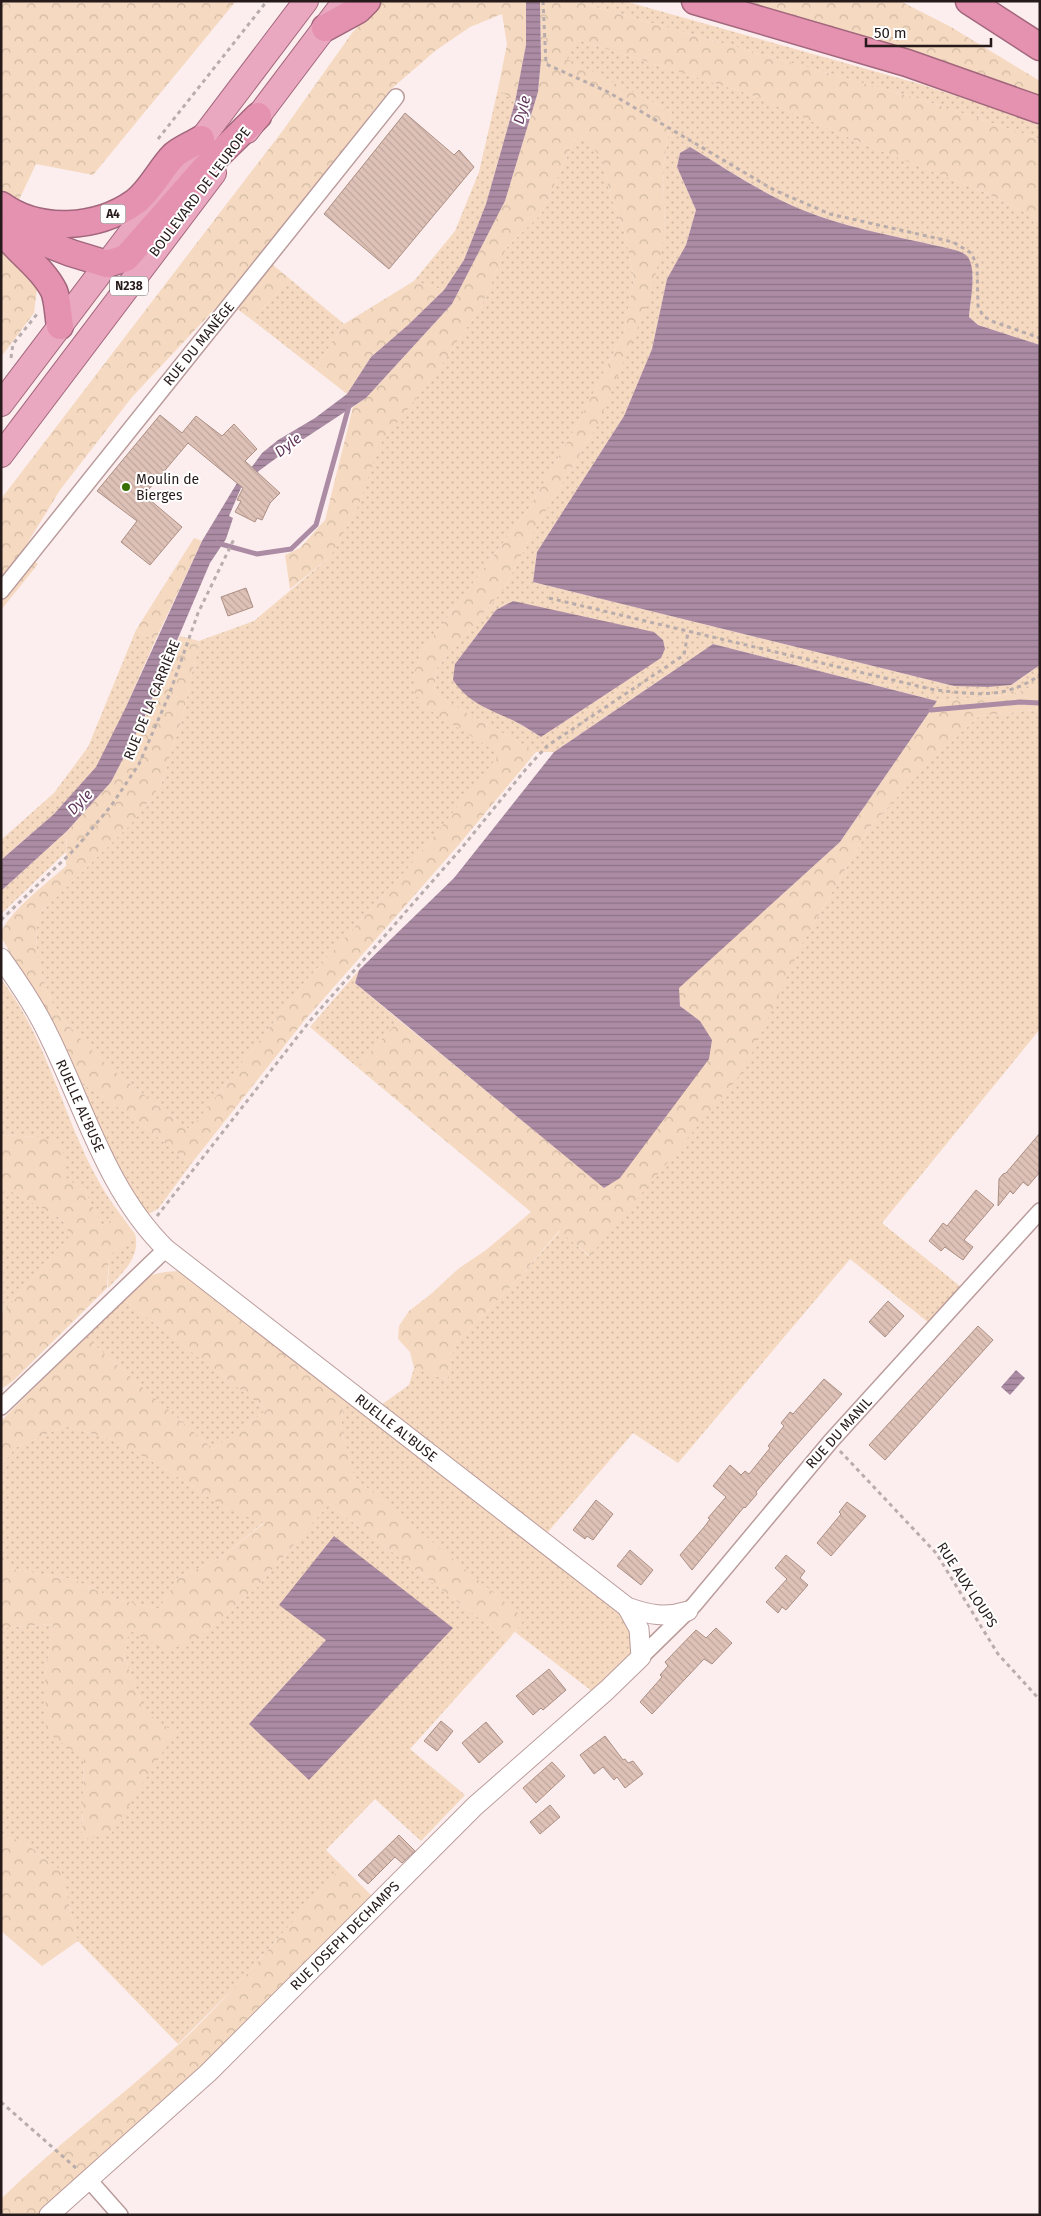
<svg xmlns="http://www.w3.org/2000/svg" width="1041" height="2216" font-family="'Fira Sans',sans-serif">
<defs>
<pattern id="grass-dots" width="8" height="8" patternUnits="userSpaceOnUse" patternTransform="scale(1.25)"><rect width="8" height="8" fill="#f5d9c0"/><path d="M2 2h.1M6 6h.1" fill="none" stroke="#d2baa4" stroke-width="1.8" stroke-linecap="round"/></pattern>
<pattern id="forest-crowns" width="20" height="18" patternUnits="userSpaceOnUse" patternTransform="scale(1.25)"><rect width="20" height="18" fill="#f5d9c0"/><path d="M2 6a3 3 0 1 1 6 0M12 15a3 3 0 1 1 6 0" fill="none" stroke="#d2baa4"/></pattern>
<pattern id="water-rules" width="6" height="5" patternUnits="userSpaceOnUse" patternTransform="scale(1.25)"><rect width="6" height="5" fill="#ac8ca5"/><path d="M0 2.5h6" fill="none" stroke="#8c7286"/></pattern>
<pattern id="building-back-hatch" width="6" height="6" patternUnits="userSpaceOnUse" patternTransform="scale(1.25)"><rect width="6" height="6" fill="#dfc2b7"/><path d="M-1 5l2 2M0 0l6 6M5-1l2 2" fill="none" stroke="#bfa69d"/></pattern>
</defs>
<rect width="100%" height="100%" fill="#fceeee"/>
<g fill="url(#grass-dots)" fill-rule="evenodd">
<path d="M574,1H624L920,84L1008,113L1040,126V139L926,101Z"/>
<path d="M575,39L749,94L866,145L986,193L1040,220V345L978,325L969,317L973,275L965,254L951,249C901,237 848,229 800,209C762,193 725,168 690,147L680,153L677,167L696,210L686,245L667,279L652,349L624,416L537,552L533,582L954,686L1011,685L1040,665V688L1036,685L1013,694L937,701L713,644L554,752H536L441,698L434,688L437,668L504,589L536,527L597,426L665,237L663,168L672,112L566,59ZM513,601L665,649L660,658L541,737L518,723L455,664L496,610Z"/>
<path d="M498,89L515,102L486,204L464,260L444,290L414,281L455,231L479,172Z"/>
<path d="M582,137L590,140L602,162L611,197L625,234L634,279L624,332L576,427L529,508L421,653L413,676L423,706L501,753L409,867L305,982L190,1130C146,1096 77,1048 51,1000C48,994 46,987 44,981C37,958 34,939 39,914L130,825L161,785L183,715L199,641L254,621L330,557L359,504L378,446L433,377L481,307L507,247L541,214L575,139Z"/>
<path d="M290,279L344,324L315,369L252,320Z"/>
<path d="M136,630L155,641L125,709L96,768L54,814L1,860V840L54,793L88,747Z"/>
<path d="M1034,710L1040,713V1029L882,1223L961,1287L929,1323L850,1259L678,1463L633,1433L547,1533L381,1405L409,1385L414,1368L447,1380L455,1344L518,1279L560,1231L589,1256L802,944L870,827L926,765L979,716Z"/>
<path d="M67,831L66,852L1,914V891Z"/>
<path d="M359,970L355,983L399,1020L357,1067L310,1027Z"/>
<path d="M1,979C56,1050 67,1146 121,1215L102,1225L85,1192L65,1177L39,1137L1,1135Z"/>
<path d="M75,1079L131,1116L191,1164L158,1209L146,1215L125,1187Z"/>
<path d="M1,1186L62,1219L70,1236L3,1313Z"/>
<path d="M135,1234C141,1257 123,1272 108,1288L109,1256Z"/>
<path d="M123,1299L267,1410L213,1449L85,1337Z"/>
<path d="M345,1397L627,1615L634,1644L628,1659L593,1692L515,1632L524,1619L354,1477L341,1427Z"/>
<path d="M65,1426L111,1439L164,1468L227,1509L264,1522L222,1557L178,1578L159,1609L116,1599L72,1579L10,1569L1,1553V1466L15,1448Z"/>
<path d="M329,1504L508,1640L410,1749L465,1795L421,1841L375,1799L326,1850L342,1866L234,1988L178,2044L78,1941L61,1871L24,1842L1,1835V1628L53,1624L45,1676L84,1758L82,1838L144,1711L124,1656L129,1629L204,1633L258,1586ZM453,1629L249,1724L327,1639Z"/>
</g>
<g fill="url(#forest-crowns)">
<path d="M1,1H236L93,175L36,164L18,202L1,191Z"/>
<path d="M382,1H526V45L515,102L498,89L507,44L502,14L470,27L435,51L390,90L261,255L290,279L252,320L224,299L132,397L60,490L22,552L38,564L1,610V499L284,129L352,33Z"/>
<path d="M540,1H574L926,101L1040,139V220L986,193L866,145L749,94L575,39L567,59L672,112L663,168L665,237L649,300L597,426L536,527L504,589L437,668L434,688L441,698L536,752L456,848L304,1021L191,1164L131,1116L75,1079L34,993L1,937C1,917 51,880 66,866L67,831L111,782L144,718L180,636L199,641L183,715L161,785L130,825L39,914C34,939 37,957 44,981C46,987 48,994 51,1000C77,1048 146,1096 190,1130L305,982L409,867L500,754L423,706L415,693L413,676L421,653L529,508L576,427L624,332L634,279L625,234L611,197L602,162L590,141L582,137L575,139L541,214L507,247L481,307L433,377L379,446L359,504L330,557L290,589L285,555L300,548L325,520L353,407L366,398L452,304L505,201L538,92L541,60Z"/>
<path d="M729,1H900L951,27L1040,81V100Z"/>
<path d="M1,249L24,270L37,289L34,313L1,357Z"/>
<path d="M414,281L444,290L408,325L371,357L347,394L315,369L344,324Z"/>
<path d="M194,538L202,541L155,641L136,630Z"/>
<path d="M1036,685L1040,688V713L1034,710L979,716L926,765L870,827L802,944L745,1069L590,1256L559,1231L518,1279L455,1344L447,1380L414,1368L410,1352L398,1339L399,1326L409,1311L431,1294L458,1269L486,1250L531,1212L357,1067L399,1020L605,1188L700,1021L680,1006L678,988L840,842L937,701L1013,694Z"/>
<path d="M1,1135L39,1137L63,1144L65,1177L85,1192L102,1225L121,1215L135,1234L109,1256L107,1288L13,1381L1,1389V1312L3,1313L70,1236L62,1219L1,1186Z"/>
<path d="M180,1271L345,1397L341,1427L354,1477L525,1619L508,1640L329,1504L258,1586L204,1633L167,1652L129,1630L124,1656L144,1711L175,1733L111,1834L82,1839L84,1758L46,1732L45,1676L53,1624L1,1628V1553L10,1569L72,1579L116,1599L159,1609L178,1578L222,1557L264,1523L227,1509L164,1468L111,1439L65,1426L15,1448L1,1466V1421L85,1337L213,1449L267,1410L123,1299C144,1277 149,1272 180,1271Z"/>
<path d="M1,1835L24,1842L61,1871L78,1941L42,1966L1,1931Z"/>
<path d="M342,1866L373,1897L207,2068L38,2215H1V2199C57,2144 120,2098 178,2045C237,1990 287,1926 342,1866Z"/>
</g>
<g fill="url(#water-rules)">
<path d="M526,1H540L541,60L538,92L505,201L452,304L366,398L290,448L256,473L241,488L229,516L233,518L226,539L210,563L144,718L111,782L67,831L1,891V860L54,814L96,767L125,709L202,541L237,483L251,468L262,453L278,440L315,418L347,394L371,357L408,325L444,290L464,260L486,204L515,102L526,45Z"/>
<path d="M690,147C725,168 761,193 800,209C848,229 901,237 951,249C956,250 962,252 966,255C978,266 970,301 969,317L978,325L1040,345V665L1011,685L988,687L954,686L533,582L537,552L624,416L652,349L667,279L686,245L696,210L677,167L680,153Z"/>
<path d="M513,601L654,632L663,640L665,649L661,658L541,737C533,732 526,727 518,723C491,709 471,706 453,680L455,664L496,610Z"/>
<path d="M713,644L937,701L840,842L679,988L680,1006L700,1021L712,1040L709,1059L620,1178L604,1188L355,983L359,970L454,878L554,752Z"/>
<path d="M1016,1370L1025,1378L1010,1395L1001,1387Z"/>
<path d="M334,1536L453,1628L309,1780L249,1724L326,1640L279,1605Z"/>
</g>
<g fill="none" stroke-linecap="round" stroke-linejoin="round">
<g stroke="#ac8ca5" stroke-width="5">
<path d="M217,543L257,554L291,549L316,525L349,406"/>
<path d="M931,710L1020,702L1040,703"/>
</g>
</g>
<g fill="url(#building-back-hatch)" stroke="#ab8f84">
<path d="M405,113L454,155L459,150L474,167L389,269L324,214Z"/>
<path d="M160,415L182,433L196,416L222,436L234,424L257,449L245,461L280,493L270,503L262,520L257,518L255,522L235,512L241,501L237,500L243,488L188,443L144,495L182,527L150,565L121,542L137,521L97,491Z"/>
<path d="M246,588L253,607L228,616L221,597Z"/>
<path d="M1040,1133V1172L1028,1186L1023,1182L1013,1194L1010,1191L998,1206L999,1179L1003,1174L1006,1173Z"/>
<path d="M976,1190L994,1205L964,1240L973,1247L963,1260L945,1247L941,1251L929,1241L943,1223L947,1226Z"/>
<path d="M888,1301L904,1316L885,1337L869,1322Z"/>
<path d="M978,1326L993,1340L885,1460L869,1445Z"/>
<path d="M824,1379L842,1394L785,1458L756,1492L757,1494L745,1508L744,1507L692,1570L680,1555L705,1526L710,1519L708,1518L726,1497L713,1486L730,1465L741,1475L745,1471L749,1474L770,1448L768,1446L784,1426L781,1423L790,1412L793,1414Z"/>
<path d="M596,1500L613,1514L593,1540L587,1536L585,1539L573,1530Z"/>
<path d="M847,1502L866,1516L831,1556L817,1543L841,1514L839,1512Z"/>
<path d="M630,1550L653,1570L641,1585L617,1566Z"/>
<path d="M786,1555L805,1571L800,1578L808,1585L786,1610L782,1607L778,1613L766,1602L787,1579L775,1568Z"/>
<path d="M716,1628L732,1643L712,1664L704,1659L652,1714L640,1702L662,1677L660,1675L668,1666L665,1662L696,1630L706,1638Z"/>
<path d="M549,1669L566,1690L543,1710L541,1708L533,1715L516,1696Z"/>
<path d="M441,1721L453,1731L437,1751L424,1741Z"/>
<path d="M486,1722L503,1742L479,1763L462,1743Z"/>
<path d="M605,1736L623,1760L625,1759L628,1763L633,1761L643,1774L625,1788L617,1777L614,1780L603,1767L594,1774L580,1755Z"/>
<path d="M552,1762L565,1776L536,1803L523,1788Z"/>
<path d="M550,1805L560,1817L540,1834L530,1822Z"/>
<path d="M399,1835L415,1851L402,1863L395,1857L368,1884L358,1875Z"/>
</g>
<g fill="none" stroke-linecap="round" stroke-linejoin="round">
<defs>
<g id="minor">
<path d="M1,591L396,97"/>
<path d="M1,1407L166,1249"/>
<path d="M641,1657L694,1605L831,1441L1040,1211"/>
<path d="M89,2180L120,2215"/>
</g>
<g id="tertiary">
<path d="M1,958C19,983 36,1008 49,1036C85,1109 107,1191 166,1249L627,1607C649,1615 666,1618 688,1611"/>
<path d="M49,2215L208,2073L475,1806L607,1690L641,1657L639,1629L627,1607"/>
</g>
<g id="trunk">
<path d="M247,131L345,1"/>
<path d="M1,404L306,1"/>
<path d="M1,455L214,173"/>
</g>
<g id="motorway">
<path d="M695,1L907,63L1040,110"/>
<path d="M969,1L1040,47"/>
<path d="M325,28L358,10L367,1"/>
<path d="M1,205C39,233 97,229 135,202C151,190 160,169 174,155C181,149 193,144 201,139"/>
<path d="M1,226L71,253L107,264L126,258L205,168L258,116"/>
<path d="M1,229C16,251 42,267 54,291C58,301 58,315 60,326"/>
</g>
</defs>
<use href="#minor" stroke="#bb9c9c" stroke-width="18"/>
<use href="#tertiary" stroke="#bb9c9c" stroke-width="21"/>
<use href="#trunk" stroke="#a2677c" stroke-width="26"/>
<use href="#motorway" stroke="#a2677c" stroke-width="29"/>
<g stroke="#b9acac" stroke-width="3" stroke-dasharray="4 4" stroke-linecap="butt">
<path d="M543,1L546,64L608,92L774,190L830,214L953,242L971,253L977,265L978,306L983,316L994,322L1040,338"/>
<path d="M158,139L267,1"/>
<path d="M11,358L13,344L38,313"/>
<path d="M549,598L935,690C975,694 1004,700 1040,675"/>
<path d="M1,920L75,849L111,806L139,764L169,695L198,613L235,537"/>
<path d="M157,1216L309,1022L460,850L526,769L547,746L684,655L688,632"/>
<path d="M840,1451L936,1553L998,1654L1040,1700"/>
<path d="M1,2102L76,2168"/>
</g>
<use href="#minor" stroke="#fff" stroke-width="15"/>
<use href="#tertiary" stroke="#fff" stroke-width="19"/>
<use href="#trunk" stroke="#eaa7c0" stroke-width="24"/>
<use href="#motorway" stroke="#e591b0" stroke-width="26"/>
</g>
<circle fill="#367000" stroke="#fff" stroke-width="2" cx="126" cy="487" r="5"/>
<g text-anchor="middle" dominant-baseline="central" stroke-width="4" stroke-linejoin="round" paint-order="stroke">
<g fill="#fff" stroke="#675f5f" stroke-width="1">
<rect x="100.5" y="204.5" width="25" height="19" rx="4"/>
<rect x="110" y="276.5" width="38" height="19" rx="4"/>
</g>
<g font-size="12" font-weight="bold" fill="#261a1a">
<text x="113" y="214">A4</text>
<text x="129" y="286">N238</text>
</g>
<g font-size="14" fill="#261a1a" stroke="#fff">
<text transform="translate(200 192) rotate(-53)">BOULEVARD DE L'EUROPE</text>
<text transform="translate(199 344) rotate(-51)">RUE DU MANÈGE</text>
<text transform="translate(152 700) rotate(-68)">RUE DE LA CARRIÈRE</text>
<text transform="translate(80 1106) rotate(66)">RUELLE AL'BUSE</text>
<text transform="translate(396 1428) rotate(38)">RUELLE AL'BUSE</text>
<text transform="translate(839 1433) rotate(-48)">RUE DU MANIL</text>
<text transform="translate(967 1585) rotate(57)">RUE AUX LOUPS</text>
<text transform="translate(345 1936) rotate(-45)">RUE JOSEPH DECHAMPS</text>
</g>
<g font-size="14" fill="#261a1a" stroke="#fff" text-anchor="start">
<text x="136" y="479">Moulin de<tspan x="136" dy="16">Bierges</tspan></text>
</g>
<g font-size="15" font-style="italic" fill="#63375c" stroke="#fff">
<text transform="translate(522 110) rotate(-75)">Dyle</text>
<text transform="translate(288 445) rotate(-37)">Dyle</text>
<text transform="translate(80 802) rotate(-46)">Dyle</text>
</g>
</g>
<rect width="1041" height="2216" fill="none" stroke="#261a1a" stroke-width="5"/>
<path d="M866 38v8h125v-8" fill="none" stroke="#261a1a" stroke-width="2.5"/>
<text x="874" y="38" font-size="15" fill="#261a1a" stroke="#ffffff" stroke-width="4" paint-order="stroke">50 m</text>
</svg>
